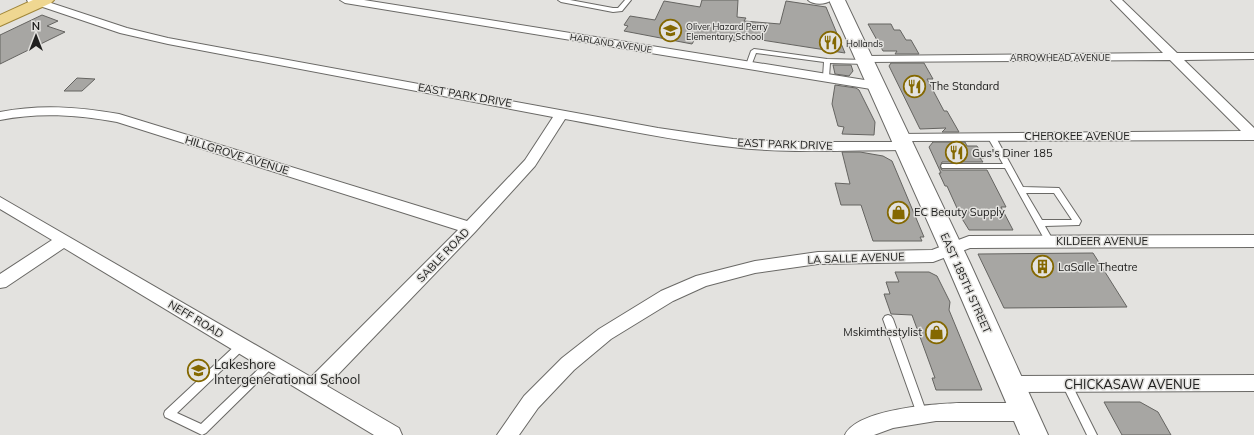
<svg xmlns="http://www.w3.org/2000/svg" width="1254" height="435" font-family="Mulish,sans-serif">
<rect width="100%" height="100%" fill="#e3e2df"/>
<g fill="#a7a6a3" stroke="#656461">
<path d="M702,0H738L737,17L746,18L744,21L780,24L786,1L826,7L845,53L755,39H738L737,41L698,34L692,44L624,31L628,26L624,25L630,16L655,20L664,1L700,7Z"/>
<path d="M42,15L58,21L47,26L65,32L0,64V35Z"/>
<path d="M868,24H891L894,30H900L906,40H911L919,54H895L897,51H883Z"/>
<path d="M891,63H924L933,79H927L944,111H947L959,132H942L946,128L920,129L889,66Z"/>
<path d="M833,65H851L853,71L849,76L835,74Z"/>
<path d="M77,78L95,79L82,91H64Z"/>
<path d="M835,85L856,88L859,90L875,122L874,135L842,134L844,127L838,126L832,104Z"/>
<path d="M933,142H965L967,146H977L984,158H980L983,162H942L940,167L942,170H987L1006,207H1001L1013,230H969L961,217L947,186H945L939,173H941L929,147Z"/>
<path d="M842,152H860L883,156L892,161L924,237H920L922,241H873L861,205H841L835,183L850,184Z"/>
<path d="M1093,253L1127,307L1004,308L978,254Z"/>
<path d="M895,272H929L937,276L950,302L949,310L982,390H936L932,378H935L912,315L891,314L884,294H890L886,282H899Z"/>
<path d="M1104,402H1140L1158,412L1171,435H1122Z"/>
</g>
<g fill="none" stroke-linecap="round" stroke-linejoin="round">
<defs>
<g id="lane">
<path d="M558,0H570L613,8H618L625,0H631L622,11L613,12L561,2Z"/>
<path d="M754,49L827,59L866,60L869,62L866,64L830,63L829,77L826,79L823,77L824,62L756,53L751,66H747L746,65L751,51Z"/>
<path d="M988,134H994L1023,187L1059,188L1081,221L1079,225L1045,226L1054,242L1053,244H1047L1005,168H942L941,166L942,164H1003L987,136ZM1026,193H1054L1072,220H1042Z"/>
<path d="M888,315L891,316L893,319L927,414L926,417L922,419L918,417L917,414L883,319L885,316Z"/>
<path d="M241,342L244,343L246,346L244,349L177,413L201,424L268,360L271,359L274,360L276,363L274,366L206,433L202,435L198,433L165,417L164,414L165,411L238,343Z"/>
<path d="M1067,380L1070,381L1097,435H1087L1062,384L1064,381Z"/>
</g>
<g id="street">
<path d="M27,0H42L127,28L168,38L658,128L733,139L790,142H905L910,143L912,146L910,149L905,150C848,150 789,154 732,147C676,141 620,129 565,119L535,166L475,232L327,386L399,428L402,435H374L64,248L6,287L0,288V274L52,240L0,209V197L311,377L458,230L117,122C77,115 40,112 0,120V112C41,104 78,107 119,114L467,221L525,160L553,117L168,44L120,33L28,2Z"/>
<path d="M340,0H364L877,82L883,86L877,90L345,3Z"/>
<path d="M808,0H831C826,5 813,5 808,0Z"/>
<path d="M1111,0H1122L1177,53H1254V59L1184,60L1254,128V140L901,141L896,140L894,137L896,134L1241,131L1170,60L866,62L860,59L866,56L1163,53Z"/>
<path d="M1254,235V247L970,248L933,262L818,264L755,273L706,286L673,301L611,339L574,370L538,408L519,435H497L524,396L562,358L599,329L661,291L696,276L755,261L818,252L932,250L969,236Z"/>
<path d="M1254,375V391L1011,392L1004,390L1002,384L1004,378L1011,376Z"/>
<path d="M959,403H1023L1030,406L1033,412L1030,418L1023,421H936L893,428L874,435H845C857,409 933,404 959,403Z"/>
</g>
<path id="secondary" d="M829,0H845L970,263L1048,435H1020L946,263Z"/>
<path id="primary" d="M33,0H54L51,3L0,26V15Z"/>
</defs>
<use href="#lane" stroke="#6a6966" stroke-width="2"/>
<use href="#street" stroke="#6a6966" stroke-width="2"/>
<use href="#secondary" stroke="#6a6966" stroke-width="2"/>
<use href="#primary" stroke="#a08639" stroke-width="2"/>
<use href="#lane" fill="#fff" fill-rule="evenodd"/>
<use href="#street" fill="#fff" fill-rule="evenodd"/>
<use href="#secondary" fill="#fff" fill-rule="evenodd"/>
<use href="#primary" fill="#efd791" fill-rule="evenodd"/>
</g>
<defs>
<symbol id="school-ring" viewBox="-11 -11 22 22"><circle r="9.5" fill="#e3e2df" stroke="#846801" stroke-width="1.5"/><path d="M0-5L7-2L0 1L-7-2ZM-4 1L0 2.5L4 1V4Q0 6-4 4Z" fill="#846801"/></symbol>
<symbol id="restaurant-ring" viewBox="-11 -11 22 22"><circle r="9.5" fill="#e3e2df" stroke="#846801" stroke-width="1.5"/><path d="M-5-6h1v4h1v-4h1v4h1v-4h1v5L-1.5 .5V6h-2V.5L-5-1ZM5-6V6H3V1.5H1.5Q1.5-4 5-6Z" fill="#846801"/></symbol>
<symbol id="shop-ring" viewBox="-11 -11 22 22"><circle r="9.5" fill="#e3e2df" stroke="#846801" stroke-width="1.5"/><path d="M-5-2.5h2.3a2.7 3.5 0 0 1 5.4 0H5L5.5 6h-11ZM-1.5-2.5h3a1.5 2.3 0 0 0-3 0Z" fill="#846801"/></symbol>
<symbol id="building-ring" viewBox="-11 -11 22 22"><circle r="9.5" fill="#e3e2df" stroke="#846801" stroke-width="1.5"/><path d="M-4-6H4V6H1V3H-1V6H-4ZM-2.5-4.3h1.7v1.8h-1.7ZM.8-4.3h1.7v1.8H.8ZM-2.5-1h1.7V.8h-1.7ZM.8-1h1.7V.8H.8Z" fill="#846801"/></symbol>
</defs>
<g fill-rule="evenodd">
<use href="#school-ring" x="658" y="18" width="25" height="25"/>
<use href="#restaurant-ring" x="818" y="30" width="25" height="25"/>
<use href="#restaurant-ring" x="902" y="74" width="25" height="25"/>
<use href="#restaurant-ring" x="944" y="140" width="25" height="25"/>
<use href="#shop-ring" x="886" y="200" width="25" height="25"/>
<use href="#building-ring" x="1030" y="254" width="25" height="25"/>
<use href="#shop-ring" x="924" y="320" width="25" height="25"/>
<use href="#school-ring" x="186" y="358" width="25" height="25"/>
</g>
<g text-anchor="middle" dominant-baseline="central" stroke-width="3" stroke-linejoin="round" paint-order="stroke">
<g font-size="9" fill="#20201f" stroke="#e3e2df" text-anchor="start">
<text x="686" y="26">Oliver Hazard Perry<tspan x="686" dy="10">Elementary School</tspan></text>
<text x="846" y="43">Hollands</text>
</g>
<g font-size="9" fill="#20201f" stroke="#e3e2df">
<text transform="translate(611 43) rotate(9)">HARLAND AVENUE</text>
<text x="1060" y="57">ARROWHEAD AVENUE</text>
</g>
<g font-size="11" fill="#20201f" stroke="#e3e2df" text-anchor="start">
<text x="930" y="86">The Standard</text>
<text x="972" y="153">Gus's Diner 185</text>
<text x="914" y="212">EC Beauty Supply</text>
<text x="1058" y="267">LaSalle Theatre</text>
<text x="922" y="332" text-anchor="end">Mskimthestylist</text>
</g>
<g font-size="11" fill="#20201f" stroke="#e3e2df">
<text transform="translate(465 95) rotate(10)">EAST PARK DRIVE</text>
<text x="1077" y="136">CHEROKEE AVENUE</text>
<text transform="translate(785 144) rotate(2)">EAST PARK DRIVE</text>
<text transform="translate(237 155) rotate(17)">HILLGROVE AVENUE</text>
<text x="1102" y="241">KILDEER AVENUE</text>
<text transform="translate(443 255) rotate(-46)">SABLE ROAD</text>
<text transform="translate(856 258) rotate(-2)">LA SALLE AVENUE</text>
<text transform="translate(966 283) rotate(66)">EAST 185TH STREET</text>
<text transform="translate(196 319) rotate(31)">NEFF ROAD</text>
</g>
<g font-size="13" fill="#20201f" stroke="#e3e2df" text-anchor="start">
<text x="214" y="364">Lakeshore<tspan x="214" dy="15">Intergenerational School</tspan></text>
</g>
<g font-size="13" fill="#20201f" stroke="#e3e2df">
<text x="1132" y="384">CHICKASAW AVENUE</text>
</g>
</g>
<g transform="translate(36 36)" stroke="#e3e2df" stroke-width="3" paint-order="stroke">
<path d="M0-3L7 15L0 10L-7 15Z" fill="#20201f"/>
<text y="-6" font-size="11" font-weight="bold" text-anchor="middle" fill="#20201f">N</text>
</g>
</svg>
